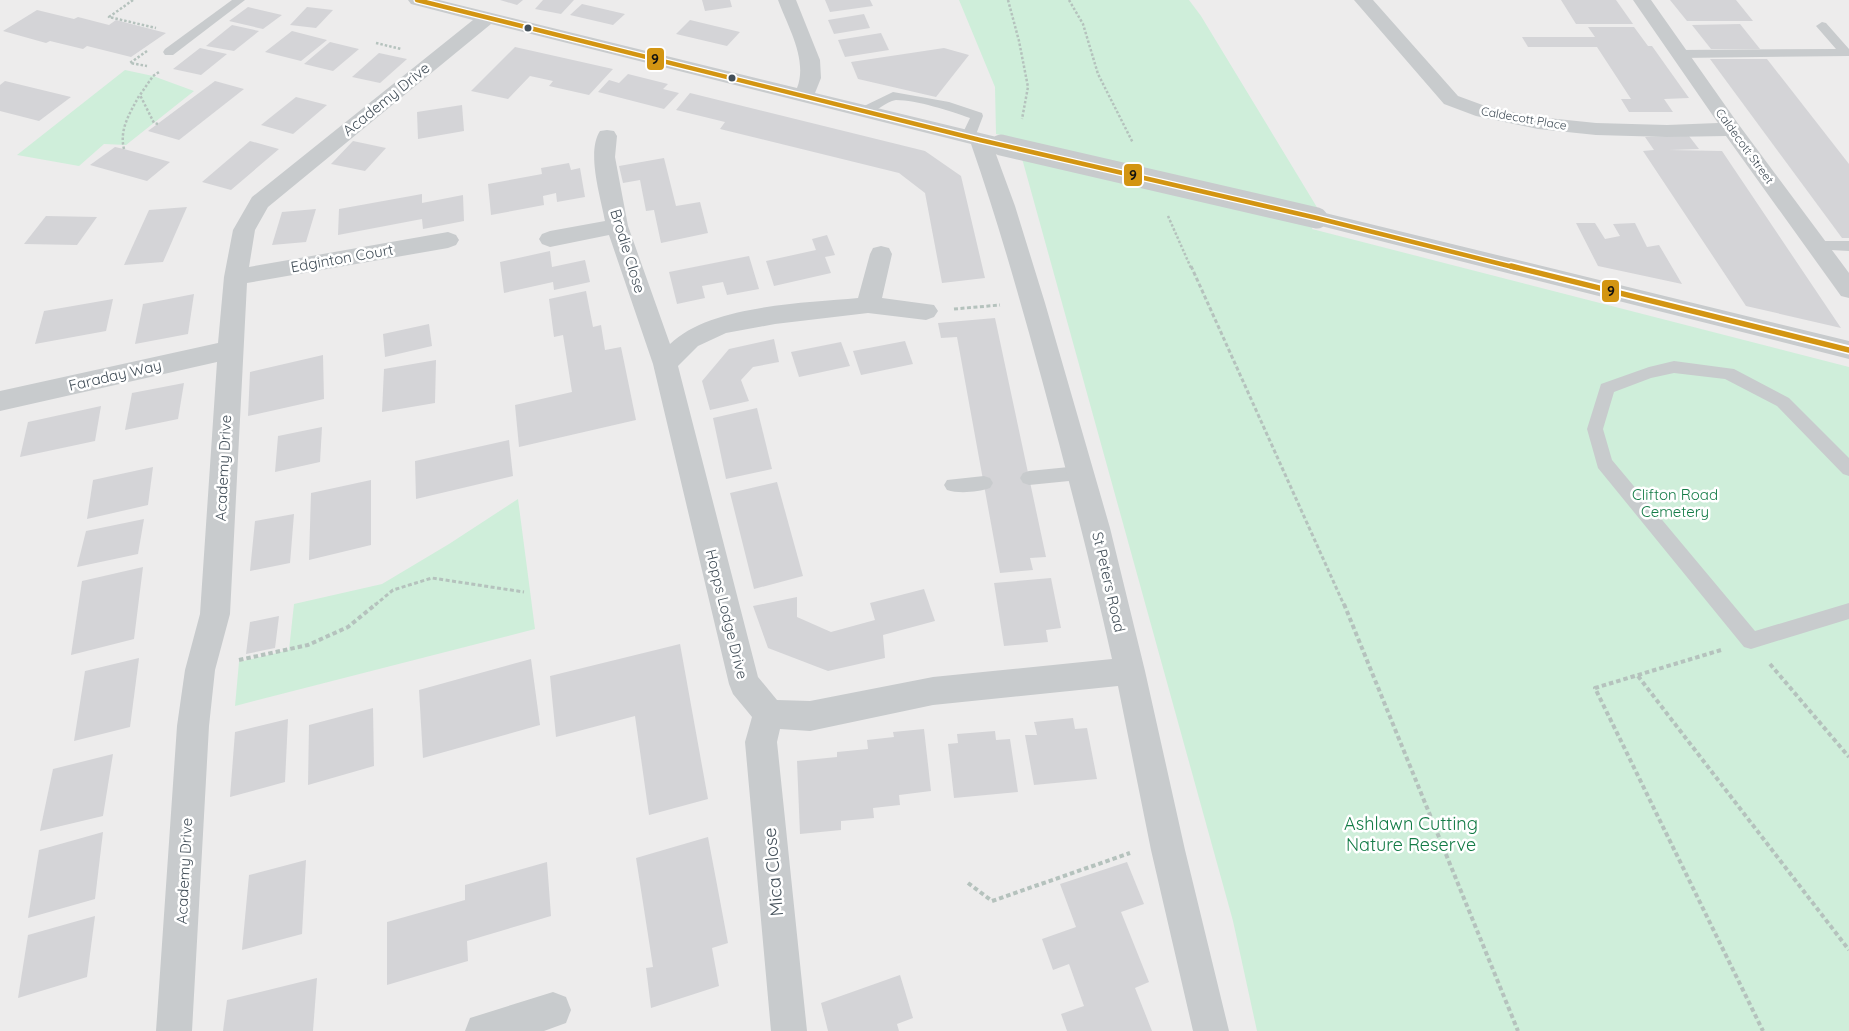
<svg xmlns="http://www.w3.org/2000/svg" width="1849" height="1031" font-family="Quicksand,sans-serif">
<rect width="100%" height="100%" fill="#edecec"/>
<g fill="#cfeeda">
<path d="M959,0H1189L1201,16L1318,209L1312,229L1849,367V1031H1257L1233,921L1023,162L1014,138L996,134L995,87Z"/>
<path d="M125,70L153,76L194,91L126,145L104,144L79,166L17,155Z"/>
<path d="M518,499L535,629L235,706L239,662L289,650L294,604L382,584L449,544Z"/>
</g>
<g fill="#d4d4d7">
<path d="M500,0H523L517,5Z"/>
<path d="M543,0H574L561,14L535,9Z"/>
<path d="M702,0H730L732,7L705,11Z"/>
<path d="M825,0H870L873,6L830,12Z"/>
<path d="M1561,0H1616L1633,24H1576Z"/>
<path d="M1670,0H1736L1753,21H1687Z"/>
<path d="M582,4L625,14L613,25L570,15Z"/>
<path d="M248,7L282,15L263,29L229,21Z"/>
<path d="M307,7L333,10L316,28L290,25Z"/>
<path d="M37,10L74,19L78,17L109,25L116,20L166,33L131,57L87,46L83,49L50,41L46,43L3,31Z"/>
<path d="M864,14L870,28L834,34L828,20Z"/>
<path d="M690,20L740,32L727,46L676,34Z"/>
<path d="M1740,24L1760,49H1711L1692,25Z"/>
<path d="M232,25L259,31L234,51L206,46Z"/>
<path d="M1588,27H1634L1648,46H1652L1689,98L1664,99L1673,112H1629L1621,99H1631L1597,47H1528L1522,37H1595Z"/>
<path d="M292,31L327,40L301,61L265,52Z"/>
<path d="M881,33L889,50L845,57L838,40Z"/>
<path d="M330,42L359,49L333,71L304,64Z"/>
<path d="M515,47L613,69L589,95L549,86L553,81L530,76L508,99L471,91Z"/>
<path d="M200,48L227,54L201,75L173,69Z"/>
<path d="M944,48L969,55L936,97L858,79L851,62Z"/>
<path d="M379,53L407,59L380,83L352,77Z"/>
<path d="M1710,59H1767L1849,164V238H1842Z"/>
<path d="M628,74L668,84L663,89L679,93L664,109L598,92L609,80L619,83Z"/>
<path d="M5,81L71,97L39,121L0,111V85Z"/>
<path d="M215,81L244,89L179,140L148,131Z"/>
<path d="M690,93L925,151L961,176L985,278L942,283L925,193L899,173L720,129L725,122L676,110Z"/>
<path d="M296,97L327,105L293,134L261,125Z"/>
<path d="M462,105L464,131L418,139L417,112Z"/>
<path d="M1689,136L1699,149L1669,150L1722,151L1841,328L1746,306L1643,151L1654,150L1645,137Z"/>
<path d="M250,141L279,149L231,190L202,182Z"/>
<path d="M353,141L386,148L365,171L331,164Z"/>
<path d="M115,147L124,149L170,162L147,181L90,165Z"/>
<path d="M664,158L676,206L700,202L708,233L661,243L654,210L646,211L640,180L623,183L619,166Z"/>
<path d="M569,163L571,170L580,168L585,197L557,202L556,193L543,196L544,205L491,215L488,184L542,174L541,168Z"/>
<path d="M422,194V203L463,195L464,221L423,229L422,219L338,235L339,209Z"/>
<path d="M187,207L163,262L124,265L149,210Z"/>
<path d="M316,209L306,242L272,245L282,212Z"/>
<path d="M46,216L97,217L77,245L24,244Z"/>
<path d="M1576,223H1595L1605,239L1620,236L1613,224L1635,223L1647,247L1659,245L1682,284L1598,266Z"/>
<path d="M827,235L835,255L825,257L831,273L774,286L766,261L816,250L812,239Z"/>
<path d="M550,251L552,267L585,260L590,282L554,290L553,282L504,293L500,262Z"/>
<path d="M749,256L759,289L727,295L723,282L702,286L705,298L677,304L669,272Z"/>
<path d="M586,291L593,327L601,325L605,350L621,347L636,420L519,447L515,405L572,392L563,335L554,337L549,299Z"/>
<path d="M194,294L188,334L135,344L143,304Z"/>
<path d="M113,299L106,331L35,344L44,311Z"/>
<path d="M995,318L1046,557L1030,558L1033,570L1000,573L957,337L941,338L938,323Z"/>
<path d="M429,324L432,346L385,357L383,334Z"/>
<path d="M774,339L779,362L753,367L741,380L749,401L710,410L702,381L729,349Z"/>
<path d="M905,341L913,364L861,375L853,351Z"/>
<path d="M841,342L850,366L799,377L791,352Z"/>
<path d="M323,355L324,399L248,416L250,372Z"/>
<path d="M436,360L435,403L382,412L384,369Z"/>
<path d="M184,383L178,419L125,430L132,393Z"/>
<path d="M101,406L95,441L20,457L28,422Z"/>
<path d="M757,408L772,469L726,479L713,418Z"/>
<path d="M322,427L320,462L275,472L278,436Z"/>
<path d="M509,440L513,476L416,499L415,461Z"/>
<path d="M153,467L148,505L87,519L93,480Z"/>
<path d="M371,480V545L309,560L311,493Z"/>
<path d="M777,482L803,576L754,589L730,493Z"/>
<path d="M294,514L290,563L250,571L255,521Z"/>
<path d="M144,519L138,554L77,567L86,531Z"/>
<path d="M143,567L134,639L71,655L82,581Z"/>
<path d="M1051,578L1061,628L1046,630L1048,642L1004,646L994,583Z"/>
<path d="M924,589L935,621L883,635L885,658L828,671L768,648L753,606L797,597V617L831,632L875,620L870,603Z"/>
<path d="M279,616L275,648L246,654L250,622Z"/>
<path d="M680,644L708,799L649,815L635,716L556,737L550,676Z"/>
<path d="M139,658L130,727L74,741L85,671Z"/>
<path d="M531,659L540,725L423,758L419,690Z"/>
<path d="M373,708L374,766L308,785L309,725Z"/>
<path d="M1073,718L1075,729L1087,728L1097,779L1034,785L1025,735H1037L1034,722Z"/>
<path d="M288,719L285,782L230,797L235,732Z"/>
<path d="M924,729L931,791L899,795L900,805L873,808L874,818L841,821V830L800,834L797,761L837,757V752L868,749L867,740L894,737L893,732Z"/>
<path d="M995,731L996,740L1010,739L1018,792L954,798L948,744L958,743L957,734Z"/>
<path d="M113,754L103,816L40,831L53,769Z"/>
<path d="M103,832L95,899L28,918L39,850Z"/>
<path d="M708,837L728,943L712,948L719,986L651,1008L646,968L653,967L636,858Z"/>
<path d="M306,860L302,934L242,950L249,875Z"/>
<path d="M547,862L551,916L467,941L468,961L387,985V922L465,900V885Z"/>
<path d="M1127,862L1144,904L1121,912L1149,982L1135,988L1152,1031H1067L1061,1014L1084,1006L1069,964L1053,970L1042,939L1076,927L1060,884Z"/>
<path d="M95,916L87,977L18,998L28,935Z"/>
<path d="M900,975L913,1018L897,1024L899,1031H828L821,1003Z"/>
<path d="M317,978L313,1031H223L227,1000Z"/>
</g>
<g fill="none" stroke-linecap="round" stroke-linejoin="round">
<g stroke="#b5c2bd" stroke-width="2.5" stroke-dasharray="2.5 2" stroke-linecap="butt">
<path d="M133,0L109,17L156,28"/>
<path d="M1008,0L1019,41L1028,87L1022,119"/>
<path d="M1069,0L1083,24L1098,74L1133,143"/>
<path d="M376,43L401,49"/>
<path d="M147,51L130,63L147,66"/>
<path d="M158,124L154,123L140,95L153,76L159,72"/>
<path d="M124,149C119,129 130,113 139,96"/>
<path d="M1168,216L1191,268"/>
</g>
<g stroke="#b5c2bd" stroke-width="3" stroke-dasharray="4 2.5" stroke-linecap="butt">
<path d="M1191,266L1344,605"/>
<path d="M954,309L1000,305"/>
<path d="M375,605L393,590L432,578L524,592"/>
</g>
<g stroke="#b5c2bd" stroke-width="4" stroke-dasharray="4.5 3" stroke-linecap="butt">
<path d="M1344,604L1518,1031"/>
<path d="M1721,650L1595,688L1763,1031"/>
<path d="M239,660L308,645L348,627L376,604"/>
<path d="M1770,664L1849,757"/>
<path d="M1638,676L1849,950"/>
<path d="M968,883L992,901L1130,853"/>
</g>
<g fill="#c8cbcd" fill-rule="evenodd">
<path d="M232,0H245L173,55H165L163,52L165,49Z"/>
<path d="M1822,22L1826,23L1849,49V56L1680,58L1674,54L1680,50L1836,49L1816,26Z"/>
<path d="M893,92L949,102L982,113L983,116L975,137L968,141L961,137L970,118C951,111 916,100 896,100C884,101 874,117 860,114L859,111L860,108Z"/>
<path d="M1817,241H1849V251L1812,249L1810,246L1812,243Z"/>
<path d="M1674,361L1734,369L1789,398L1849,458V476L1843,474L1777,406L1725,379L1674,373L1651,378L1614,392L1603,429L1612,460L1755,631L1849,603V619L1751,649L1744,647L1598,468L1587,429L1601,384L1649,367Z"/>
<path d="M1079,466L1085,468L1088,473L1085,478L1079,480L1029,485L1023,483L1020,478L1023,473L1029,471Z"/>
<path d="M984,476L990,478L993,483L990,488C978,492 959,494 947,490L944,485L947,480Z"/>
</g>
<g fill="#c8cbcd" fill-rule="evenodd">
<path d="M408,0H439L797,88C808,60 788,27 778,0H796L820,60L821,78L815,93L1005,139L1008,144L1005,149H994L1015,206L1045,303L1110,528L1145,671L1185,850L1229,1031H1193L1151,850L1118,686L933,705L810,731L780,729L777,742L807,1031H771L745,742L752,717L733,694L729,684L653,364L609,235L550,247L542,244L539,239L542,234L550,231L605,221C601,198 586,152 600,131L607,130L614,131L617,136L615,157L628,226L670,344C710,305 804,303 858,298L870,254L873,248L881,246L889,248L892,254L882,298L934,305L938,311L934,317L926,320L868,313L775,324L726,333L698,346L678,366L758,677L777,700L810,701L933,677L1112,659C1091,565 1067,472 1042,380C1020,300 998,221 971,144L491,24L268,207L255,230L249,267L448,232L456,235L459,240L456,245L448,248L247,283L230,614L215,670L209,726L192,1031H156L177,726L185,670L200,614L217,362L0,411V391L218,343L224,277L233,230L252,197L473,20L411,4Z"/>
<path d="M1354,0H1373L1458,96L1488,107L1538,117L1596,123L1667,125L1718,123L1633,0H1651L1739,125L1849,273V298L1841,296L1726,136L1667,137L1596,135L1538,129L1476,116L1444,104Z"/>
<path d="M1317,211L1849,341V359L1309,223L1306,218L1309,213Z"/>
<path d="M553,992L566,997L571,1010L566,1023L544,1031H465L470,1018Z"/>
</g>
<path stroke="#c8cbcd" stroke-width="21" d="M1001,145L1317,218"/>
<defs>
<path id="bus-1-far1" d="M417,0L980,140L1317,218L1517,268"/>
<path id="bus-1" d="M1511,266L1849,350"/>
</defs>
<use href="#bus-1-far1" stroke="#fff" stroke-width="7"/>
<use href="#bus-1" stroke="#fff" stroke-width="9"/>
<use href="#bus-1-far1" stroke="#d39512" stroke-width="4.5"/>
<use href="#bus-1" stroke="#d39512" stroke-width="5.5"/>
</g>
<g fill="#434f59" stroke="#fff" stroke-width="2">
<circle cx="528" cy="28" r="4.5"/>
<circle cx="732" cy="78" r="4.5"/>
</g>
<g text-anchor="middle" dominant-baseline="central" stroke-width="5" stroke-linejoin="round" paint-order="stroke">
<g font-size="12" fill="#434f59" stroke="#fff">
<text transform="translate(1524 118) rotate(10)">Caldecott Place</text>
<text transform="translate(1745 146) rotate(54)">Caldecott Street</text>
</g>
<g font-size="15" fill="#434f59" stroke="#fff">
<text transform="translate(386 99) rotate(-39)">Academy Drive</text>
<text transform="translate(628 251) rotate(73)">Brodie Close</text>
<text transform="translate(342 258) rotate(-10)">Edginton Court</text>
<text transform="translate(115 375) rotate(-13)">Faraday Way</text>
<text transform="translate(223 468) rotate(-87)">Academy Drive</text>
<text transform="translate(1109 582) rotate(77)">St Peters Road</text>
<text transform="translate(727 614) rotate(76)">Hopps Lodge Drive</text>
<text transform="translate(184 871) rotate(-87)">Academy Drive</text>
</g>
<g font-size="15" fill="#137b46" stroke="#fff">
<text x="1675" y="494">Clifton Road<tspan x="1675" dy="17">Cemetery</tspan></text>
</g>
<g font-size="18" fill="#137b46" stroke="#fff">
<text x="1411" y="823">Ashlawn Cutting<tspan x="1411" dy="21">Nature Reserve</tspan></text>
</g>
<g font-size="18" fill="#434f59" stroke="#fff">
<text transform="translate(773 872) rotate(-95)">Mica Close</text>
</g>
</g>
<g stroke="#fff" stroke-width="2">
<rect x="646" y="47" width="19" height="24" rx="5" fill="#d39512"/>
<rect x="1123" y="163" width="20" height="24" rx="5" fill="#d39512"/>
<rect x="1601" y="279" width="19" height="24" rx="5" fill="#d39512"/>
</g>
<g font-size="14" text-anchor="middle" font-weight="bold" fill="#111">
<text x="655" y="64">9</text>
<text x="1133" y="180">9</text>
<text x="1611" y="296">9</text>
</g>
</svg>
